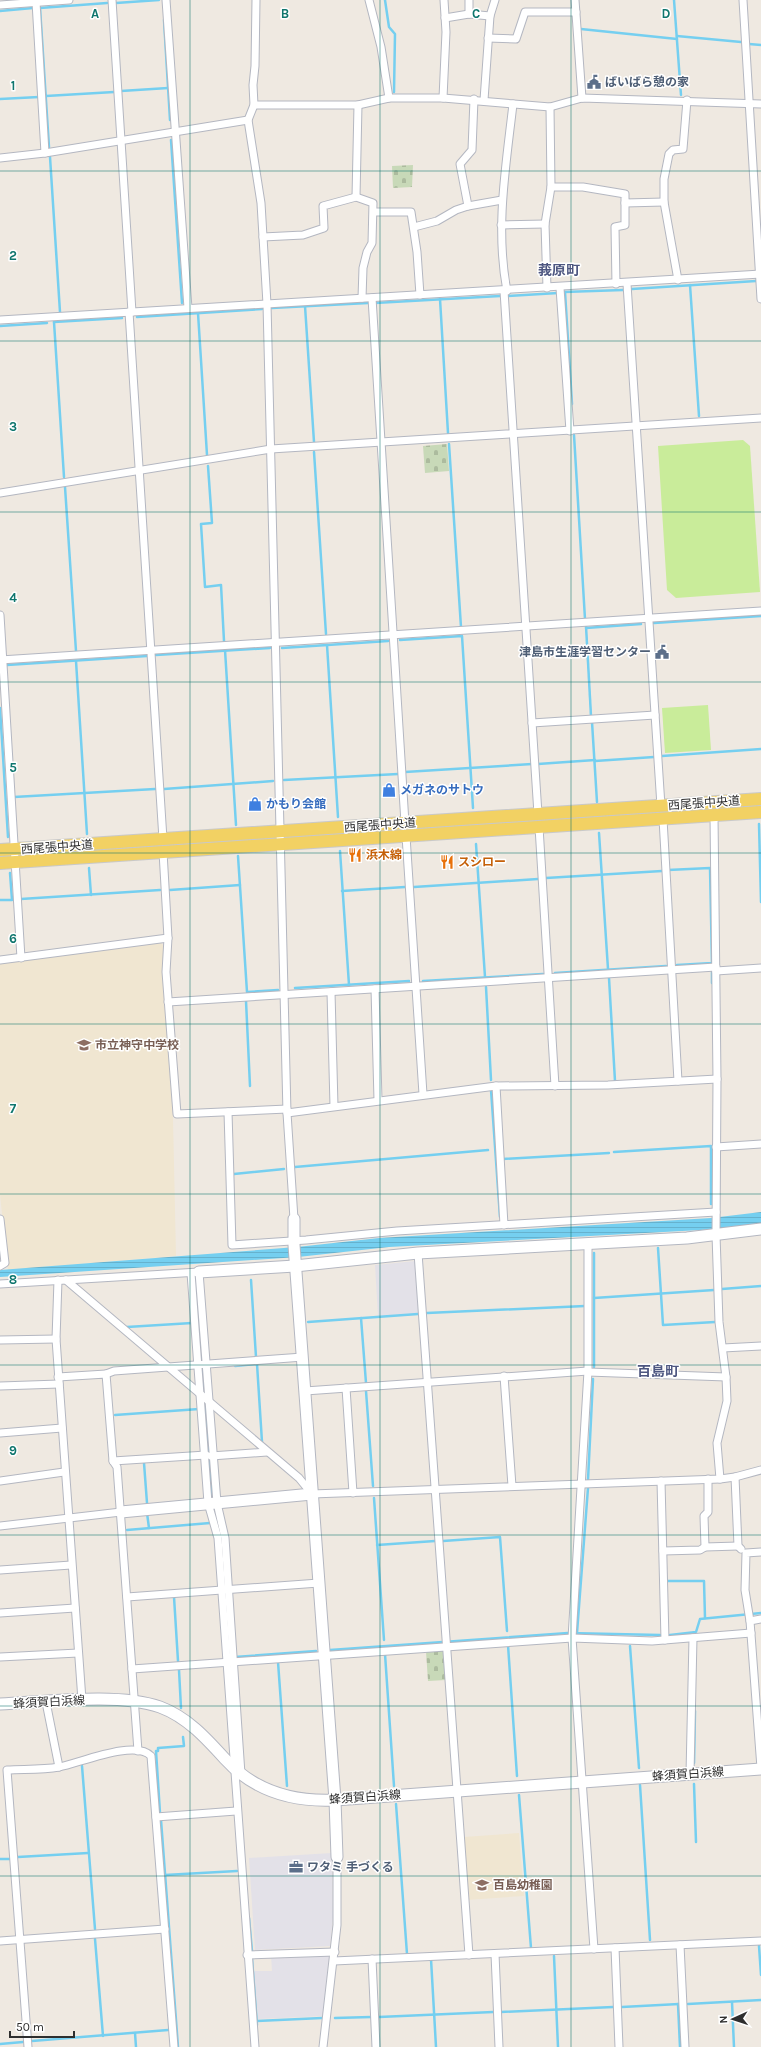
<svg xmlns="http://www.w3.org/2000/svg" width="761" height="2047" font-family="Karla,'Noto Sans JP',sans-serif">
<defs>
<pattern id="cemetery-stones" width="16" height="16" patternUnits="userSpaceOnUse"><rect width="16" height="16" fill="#c8d9b8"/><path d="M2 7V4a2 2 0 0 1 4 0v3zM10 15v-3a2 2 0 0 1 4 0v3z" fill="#acbb9e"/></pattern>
<pattern id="water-rules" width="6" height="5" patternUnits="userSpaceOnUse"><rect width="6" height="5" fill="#75cff0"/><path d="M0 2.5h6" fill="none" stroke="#66b2ce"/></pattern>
</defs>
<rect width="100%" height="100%" fill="#efe9e1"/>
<g fill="#e3e1e8">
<path d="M416,1261L420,1313L378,1316L375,1265Z"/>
<path d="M332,1853L333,1917L330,1946L255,1950L249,1858Z"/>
<path d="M327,1955L329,1957L323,2016L258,2019L254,1971H272L271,1956Z"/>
</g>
<g fill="#f0e6d1">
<path d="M161,943L165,947L163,972L173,1118L176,1256L8,1270L0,1195V963Z"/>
<path d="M519,1833L524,1896L467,1900L464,1837Z"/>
</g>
<g fill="url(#cemetery-stones)">
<path d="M413,165L412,187L393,188L392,166Z"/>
<path d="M447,444L449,471L425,473L423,446Z"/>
<path d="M441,1649L443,1651L446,1680L428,1681L426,1651Z"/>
</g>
<g fill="#c9ec9a">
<path d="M743,440L750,446L760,592L676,598L667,590L658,446Z"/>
<path d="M708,705L711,750L665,753L662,708Z"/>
</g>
<path fill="url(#water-rules)" d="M761,1212V1223L719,1229L389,1247L298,1257L0,1277V1270L297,1247L379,1238L711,1218Z"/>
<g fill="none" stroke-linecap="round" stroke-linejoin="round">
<g stroke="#75cff0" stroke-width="2.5">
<path d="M385,0L389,27L395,34L394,92"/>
<path d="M674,0L681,95"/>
<path d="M116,3L159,0"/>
<path d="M0,11L33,8"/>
<path d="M164,20L170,120"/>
<path d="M581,29L677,39"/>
<path d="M677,36L741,42"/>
<path d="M749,44L761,45"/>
<path d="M121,91L168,88"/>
<path d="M46,96L114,92"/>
<path d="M0,99L39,97"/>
<path d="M171,140L182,303"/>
<path d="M49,147L40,8L107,3"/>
<path d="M50,157L60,312"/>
<path d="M690,285L699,416"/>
<path d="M632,289L756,281"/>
<path d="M564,292L623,290"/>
<path d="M565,292L572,404"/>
<path d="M508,296L558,293"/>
<path d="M440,299L448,433"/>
<path d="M375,303L500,296"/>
<path d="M305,306L314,442"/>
<path d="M272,308L368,303"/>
<path d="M198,313L207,455"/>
<path d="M137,317L262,309"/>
<path d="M54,322L64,477"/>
<path d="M54,322L122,318"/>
<path d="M0,326L47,323"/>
<path d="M574,435L585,619"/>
<path d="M449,444L461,627"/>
<path d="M314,452L326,634"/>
<path d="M208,466L212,523L201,524L205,587L221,585L224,641"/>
<path d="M65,487L76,651"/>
<path d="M654,623L761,616"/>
<path d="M586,626L591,716"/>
<path d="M586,628L641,624"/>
<path d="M400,640L462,636L473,808"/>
<path d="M327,645L338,817"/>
<path d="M282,648L388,641"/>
<path d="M225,650L236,825"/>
<path d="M156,655L270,648"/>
<path d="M76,661L87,834"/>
<path d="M7,665L147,656"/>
<path d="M0,708L8,837"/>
<path d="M592,722L597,802"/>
<path d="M662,756L761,749"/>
<path d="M595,761L654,757"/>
<path d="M538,764L595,760"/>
<path d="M405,772L532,764"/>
<path d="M284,780L398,774"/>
<path d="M164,789L273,781"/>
<path d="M14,797L155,789"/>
<path d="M759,824L761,902"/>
<path d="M599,833L608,969"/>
<path d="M476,844L485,977"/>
<path d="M340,851L349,985"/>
<path d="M238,856L247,992L278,990"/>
<path d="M89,868L91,895"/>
<path d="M668,870L710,868L712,963L677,965"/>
<path d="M546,878L662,871"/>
<path d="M414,887L538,879"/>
<path d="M170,890L240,885"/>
<path d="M342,891L405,887"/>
<path d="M21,899L160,890"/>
<path d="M0,900H12L10,873"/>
<path d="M712,972V983"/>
<path d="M555,973L666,966"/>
<path d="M609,978L615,1081"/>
<path d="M423,981L543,974"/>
<path d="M486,987L491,1080"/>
<path d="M295,988L409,981"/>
<path d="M246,1001L250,1086"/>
<path d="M491,1090L500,1217"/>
<path d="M614,1152L711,1146V1204"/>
<path d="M503,1159L609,1153"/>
<path d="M295,1167L488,1150"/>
<path d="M234,1174L284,1169"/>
<path d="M658,1248L663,1325L715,1322"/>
<path d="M594,1253V1367"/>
<path d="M196,1279L204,1395"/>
<path d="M251,1280L256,1357"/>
<path d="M722,1289L761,1286"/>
<path d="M594,1298L714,1290"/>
<path d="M427,1313L585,1306"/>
<path d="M361,1318L366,1383"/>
<path d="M308,1322L418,1314"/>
<path d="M127,1327L192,1323"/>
<path d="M257,1364L262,1442"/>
<path d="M235,1366L257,1364"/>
<path d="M366,1391L373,1486"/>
<path d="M204,1400L213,1500"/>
<path d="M115,1415L199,1409"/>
<path d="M144,1463L147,1503"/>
<path d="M588,1480L593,1379"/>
<path d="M374,1498L384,1640"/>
<path d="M147,1513L149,1528"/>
<path d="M127,1530L210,1523"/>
<path d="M443,1541L500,1537L507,1631"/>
<path d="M377,1545L435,1541"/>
<path d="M665,1581H704L705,1618"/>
<path d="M174,1597L178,1661"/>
<path d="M577,1633L588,1488"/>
<path d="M670,1635L696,1632L700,1619L761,1613"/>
<path d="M508,1645L517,1776"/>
<path d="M630,1646L639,1768"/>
<path d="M330,1650L568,1633L660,1635"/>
<path d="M385,1654L394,1786"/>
<path d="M235,1657L316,1651"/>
<path d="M278,1662L287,1786"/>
<path d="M179,1670L181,1708"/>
<path d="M694,1763L695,1711"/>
<path d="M82,1766L95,1929"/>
<path d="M694,1784L696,1842"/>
<path d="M640,1785L650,1940"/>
<path d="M519,1795L531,1948"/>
<path d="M396,1804L407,1954"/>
<path d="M160,1813L156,1751H158V1748L184,1746L183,1737"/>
<path d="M161,1820L178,2047"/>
<path d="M18,1857L88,1853"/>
<path d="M0,1859H10"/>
<path d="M165,1875L237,1871"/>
<path d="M249,1918L252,1951"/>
<path d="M95,1939L103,2036"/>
<path d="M759,1946L761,1975"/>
<path d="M554,1956L558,2047"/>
<path d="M252,1959L257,2025"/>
<path d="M431,1959L436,2047"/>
<path d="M732,2002L734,2047"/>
<path d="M678,2004L680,2047"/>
<path d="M688,2004L761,2000"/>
<path d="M622,2007L679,2004"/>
<path d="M501,2012L613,2007"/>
<path d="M379,2017L493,2012"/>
<path d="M335,2018L371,2017"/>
<path d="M257,2021L322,2018"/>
<path d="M135,2033L136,2047"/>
<path d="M32,2041L168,2030"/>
<path d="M0,2044L23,2042"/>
</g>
<defs>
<g id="street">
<path d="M112,0L132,312"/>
<path d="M166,0L188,308"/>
<path d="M256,0L255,66L253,85L254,105L248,120L261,203L267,304L287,1113L294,1219"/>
<path d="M369,0L381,47L389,98"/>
<path d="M469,0V14"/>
<path d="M575,0L582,98"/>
<path d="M743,0L761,299"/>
<path d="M36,2L45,153"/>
<path d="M0,5L69,0"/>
<path d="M445,18L469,14L490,16"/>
<path d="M488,38L516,39L525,12H576"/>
<path d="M443,98L446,32L444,0"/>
<path d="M484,100L490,16L495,0"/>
<path d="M254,105H358L389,98H443L550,107L582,98L761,104"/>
<path d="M550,107L551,187"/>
<path d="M0,158L45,153L248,120"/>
<path d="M356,197L358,105"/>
<path d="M468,206L460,164L472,150L474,99"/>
<path d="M374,212H411L417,252L420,295"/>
<path d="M501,225L545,224"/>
<path d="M414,227L437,221L456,210L468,206L502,200"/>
<path d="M263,237L303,235L324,228L323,206L356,197L373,203L372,243L367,252L363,268L362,298"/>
<path d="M678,280L664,202V179L669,154L673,150L683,149L687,100"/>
<path d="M616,284L615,227L625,225V203"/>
<path d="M627,284L661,806"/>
<path d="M547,288L545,224L551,187H583L625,194V203L664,202"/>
<path d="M560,288L570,431"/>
<path d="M504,291L538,814"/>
<path d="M507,291C495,228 506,166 513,104"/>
<path d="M372,298L405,823"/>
<path d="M129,312L163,839"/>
<path d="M0,320L761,274"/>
<path d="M0,493L271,449L761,418"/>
<path d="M0,615L21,958"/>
<path d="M0,660L761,611"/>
<path d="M532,723L655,715"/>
<path d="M714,816L717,1079L716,1235L719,1322L726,1377L727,1401L717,1443L720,1479"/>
<path d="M663,819L678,1081"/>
<path d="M539,827L555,1086"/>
<path d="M406,836L423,1094"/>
<path d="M163,852L168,938L166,972L177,1114L287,1109"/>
<path d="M0,960L168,938"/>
<path d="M716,971L761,968"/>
<path d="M375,989L378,1100"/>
<path d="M331,992L334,1106"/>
<path d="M168,1002L716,967"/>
<path d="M496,1086L504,1225"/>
<path d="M228,1112L232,1245L306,1240L397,1231L716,1212"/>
<path d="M287,1113L496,1086L608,1085L717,1079"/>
<path d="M716,1147L761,1144"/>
<path d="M0,1219L5,1263L0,1266"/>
<path d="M588,1243V1371L572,1638L594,1949"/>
<path d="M418,1253L469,1955"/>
<path d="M191,1273L208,1503L218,1538L255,2047"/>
<path d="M58,1280L56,1339L82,1700"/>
<path d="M66,1280L299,1478L312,1494L720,1479L735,1477L761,1470"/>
<path d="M0,1284L199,1272L217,1503L225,1538L241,1774"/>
<path d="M0,1340L56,1339"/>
<path d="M723,1348L761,1346"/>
<path d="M588,1372L726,1377"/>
<path d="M106,1374L114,1371L303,1357"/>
<path d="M504,1376L512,1486"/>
<path d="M58,1377L106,1374L113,1461L117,1467L138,1751"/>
<path d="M0,1386L59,1384"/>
<path d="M346,1388L353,1493"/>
<path d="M305,1391L588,1371"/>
<path d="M0,1433L62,1428"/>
<path d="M211,1456L267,1452"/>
<path d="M113,1461L206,1455"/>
<path d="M735,1477L738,1546L741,1549"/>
<path d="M708,1479V1512L704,1516L705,1547L738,1546"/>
<path d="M0,1481L64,1472"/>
<path d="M661,1481L665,1640"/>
<path d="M0,1526L121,1512"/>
<path d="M663,1551L700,1550L705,1547"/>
<path d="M0,1570L71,1565"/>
<path d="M127,1597L319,1583"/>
<path d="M0,1613L75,1608"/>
<path d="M761,1619L750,1621L761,1768"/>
<path d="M750,1621L745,1590L746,1553L761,1552"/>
<path d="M0,1657L78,1653"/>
<path d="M132,1669L572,1638L652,1641L751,1633"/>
<path d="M46,1702L59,1767"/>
<path d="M690,1774L693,1638"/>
<path d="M156,1817L236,1811"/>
<path d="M0,1941L165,1929"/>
<path d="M680,1945L685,2047"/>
<path d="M615,1948L619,2047"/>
<path d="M495,1954L499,2047"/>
<path d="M247,1955L335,1952"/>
<path d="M372,1959L376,2047"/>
<path d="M334,1961L761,1941"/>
<path d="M28,2047L7,1770C24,1769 42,1770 59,1767C80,1763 135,1739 151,1756L174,2047"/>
<path d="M323,2047L337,1925V1857"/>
</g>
<g id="secondary">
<path d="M294,1219V1245L335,1800L337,1857"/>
<path d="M199,1272L295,1266L418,1253L687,1238L761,1229"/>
<path d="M121,1512L312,1494"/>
<path d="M0,1704C45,1702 119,1692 160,1707C187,1717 206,1738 225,1759C254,1791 293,1802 335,1800L761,1769"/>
</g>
<g id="primary">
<path d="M0,850L761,799"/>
<path d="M0,863L761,812"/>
</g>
</defs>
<use href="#street" stroke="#b4b7c1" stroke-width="9"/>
<use href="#secondary" stroke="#b4b7c1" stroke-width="13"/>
<use href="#primary" stroke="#c9c9c9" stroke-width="14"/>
<use href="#street" stroke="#fff" stroke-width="7"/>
<use href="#secondary" stroke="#fff" stroke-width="11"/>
<use href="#primary" stroke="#f2d163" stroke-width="12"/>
</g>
<path fill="none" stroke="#0f766e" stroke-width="1" stroke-opacity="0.55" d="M190,0V2047M380,0V2047M571,0V2047M0,171H761M0,341H761M0,512H761M0,682H761M0,853H761M0,1024H761M0,1194H761M0,1365H761M0,1535H761M0,1706H761M0,1876H761"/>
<defs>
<symbol id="civic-bare" viewBox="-9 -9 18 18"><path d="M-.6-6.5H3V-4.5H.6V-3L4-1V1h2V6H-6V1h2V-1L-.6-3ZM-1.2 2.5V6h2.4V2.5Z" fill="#5c6f8a" stroke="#fff" stroke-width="2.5" paint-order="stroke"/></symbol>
<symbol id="shop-bare" viewBox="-9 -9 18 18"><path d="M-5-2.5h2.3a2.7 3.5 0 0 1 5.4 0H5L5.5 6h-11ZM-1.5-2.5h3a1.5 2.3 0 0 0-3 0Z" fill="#3f7fe0" stroke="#fff" stroke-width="2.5" paint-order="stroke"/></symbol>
<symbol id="restaurant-bare" viewBox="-9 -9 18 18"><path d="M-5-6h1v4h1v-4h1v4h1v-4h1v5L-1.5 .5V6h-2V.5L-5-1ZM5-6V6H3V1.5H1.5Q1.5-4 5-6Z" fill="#e8710a" stroke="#fff" stroke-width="2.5" paint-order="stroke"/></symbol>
<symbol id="school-bare" viewBox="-9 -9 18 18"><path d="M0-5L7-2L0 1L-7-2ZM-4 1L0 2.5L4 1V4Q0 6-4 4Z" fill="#8d6e63" stroke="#fff" stroke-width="2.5" paint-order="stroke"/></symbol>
<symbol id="office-bare" viewBox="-9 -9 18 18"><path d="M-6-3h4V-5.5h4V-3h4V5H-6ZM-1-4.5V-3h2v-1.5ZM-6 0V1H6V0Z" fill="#5c6f8a" stroke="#fff" stroke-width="2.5" paint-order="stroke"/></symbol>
</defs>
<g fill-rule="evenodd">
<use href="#civic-bare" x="584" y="72" width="20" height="20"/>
<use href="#civic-bare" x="652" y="642" width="20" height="20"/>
<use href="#shop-bare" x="379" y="780" width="20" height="20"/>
<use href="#shop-bare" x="245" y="794" width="20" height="20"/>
<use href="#restaurant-bare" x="345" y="845" width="20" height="20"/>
<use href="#restaurant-bare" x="437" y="852" width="20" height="20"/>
<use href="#school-bare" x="74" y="1035" width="20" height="20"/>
<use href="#office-bare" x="286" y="1857" width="20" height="20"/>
<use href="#school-bare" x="472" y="1875" width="20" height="20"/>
</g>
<g text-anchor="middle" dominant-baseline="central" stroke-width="3" stroke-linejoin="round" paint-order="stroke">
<g font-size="12" font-weight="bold" fill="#4e5e75" stroke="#fff" text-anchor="start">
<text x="605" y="82">ばいばら憩の家</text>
<text x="651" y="652" text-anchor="end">津島市生涯学習センター</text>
<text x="307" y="1867">ワタミ 手づくる</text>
</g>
<g font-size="12" font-weight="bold" fill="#366cbe" stroke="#fff" text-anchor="start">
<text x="400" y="790">メガネのサトウ</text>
<text x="266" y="804">かもり会館</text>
</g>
<g font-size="12" fill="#2e2e2e" stroke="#fff">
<text transform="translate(704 803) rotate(-4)">西尾張中央道</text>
<text transform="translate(380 825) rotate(-4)">西尾張中央道</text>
<text transform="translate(57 847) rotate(-4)">西尾張中央道</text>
<text transform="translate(49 1702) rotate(-3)">蜂須賀白浜線</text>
<text transform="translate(688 1774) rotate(-4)">蜂須賀白浜線</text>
<text transform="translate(365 1797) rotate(-4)">蜂須賀白浜線</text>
</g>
<g font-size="12" font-weight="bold" fill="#c56008" stroke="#fff" text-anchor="start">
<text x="366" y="855">浜木綿</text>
<text x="458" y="862">スシロー</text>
</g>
<g font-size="12" font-weight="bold" fill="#785e54" stroke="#fff" text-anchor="start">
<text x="95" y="1045">市立神守中学校</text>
<text x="493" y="1885">百島幼稚園</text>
</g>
<g font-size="14" font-weight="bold" fill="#4d5680" stroke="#fff">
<text x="559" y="270">莪原町</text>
<text x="658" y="1371">百島町</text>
</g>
</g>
<g font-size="13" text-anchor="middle" font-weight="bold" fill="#0f766e" stroke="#fff" stroke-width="3" stroke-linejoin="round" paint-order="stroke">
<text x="95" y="18">A</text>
<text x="285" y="18">B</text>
<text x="476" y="18">C</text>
<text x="666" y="18">D</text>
<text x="13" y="90">1</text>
<text x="13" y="260">2</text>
<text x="13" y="431">3</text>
<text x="13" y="602">4</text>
<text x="13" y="772">5</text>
<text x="13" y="943">6</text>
<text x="13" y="1113">7</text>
<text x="13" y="1284">8</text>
<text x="13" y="1455">9</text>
</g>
<g transform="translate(733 2019) rotate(267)" stroke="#ffffff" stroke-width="3" paint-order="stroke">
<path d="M0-3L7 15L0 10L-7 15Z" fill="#2e2e2e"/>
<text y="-6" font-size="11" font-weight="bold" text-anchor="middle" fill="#2e2e2e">N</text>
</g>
<path d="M10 2031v6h64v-6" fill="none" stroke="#2e2e2e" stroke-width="2"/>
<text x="16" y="2031" font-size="12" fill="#2e2e2e" stroke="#ffffff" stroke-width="3" paint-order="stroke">50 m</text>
</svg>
